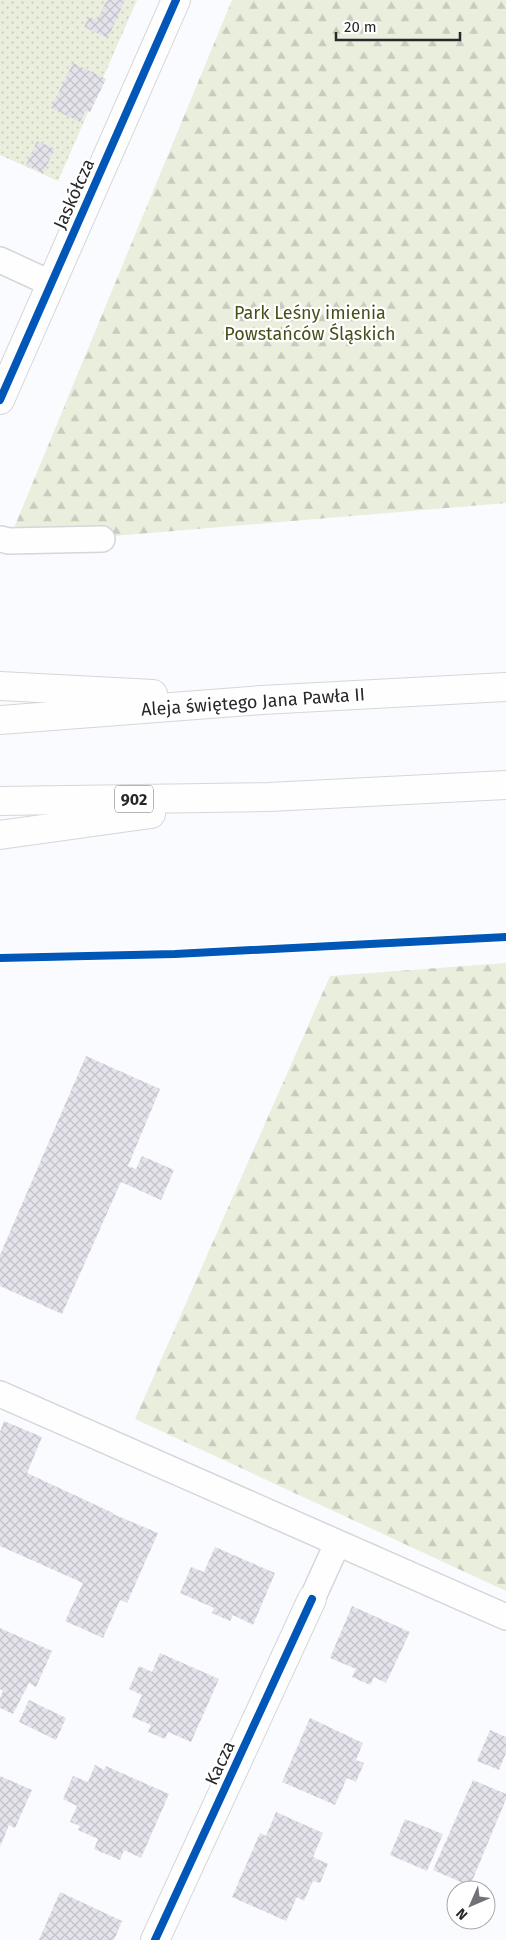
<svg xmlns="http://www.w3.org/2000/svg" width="506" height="1940" font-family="'Fira Sans',sans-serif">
<defs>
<pattern id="grass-dots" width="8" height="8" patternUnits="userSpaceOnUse" patternTransform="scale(1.25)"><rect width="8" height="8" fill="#e9eedd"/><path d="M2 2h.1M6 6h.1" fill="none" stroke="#c8ccbe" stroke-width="1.8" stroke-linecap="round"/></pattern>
<pattern id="forest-firs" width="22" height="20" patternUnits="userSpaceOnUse" patternTransform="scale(1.25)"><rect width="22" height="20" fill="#e9eedd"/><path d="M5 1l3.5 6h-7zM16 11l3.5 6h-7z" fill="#c8ccbe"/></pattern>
<pattern id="building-cross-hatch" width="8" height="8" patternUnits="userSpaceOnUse" patternTransform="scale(1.25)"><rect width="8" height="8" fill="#e4e2ea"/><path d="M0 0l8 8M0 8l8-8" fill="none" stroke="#c4c2c9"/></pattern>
</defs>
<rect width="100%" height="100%" fill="#f9fbfe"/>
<path fill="url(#grass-dots)" d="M0,0H137L58,181L0,155Z"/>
<g fill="url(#forest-firs)">
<path d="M232,0H506V503L7,545Z"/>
<path d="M506,963V1591L135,1419L330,976Z"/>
</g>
<g fill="url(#building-cross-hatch)">
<path d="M107,0H125L108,38L84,27L89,17L97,20Z"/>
<path d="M73,63L106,79L90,112L86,110L80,122L51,108Z"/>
<path d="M37,141L55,149L43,173L26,165Z"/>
<path d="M86,1056L160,1089L128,1166L136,1169L142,1156L174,1170L161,1200L121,1182L62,1314L0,1286V1255Z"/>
<path d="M4,1421L42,1437L27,1473L113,1513V1514L158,1533L127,1603L120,1600L103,1638L65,1621L83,1583L0,1546V1432Z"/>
<path d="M215,1547L275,1573L253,1625L233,1615L230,1621L212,1613L214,1608L180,1593L191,1567L204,1572Z"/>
<path d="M352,1606L410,1632L386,1683L374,1677L370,1685L352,1677L356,1669L330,1658Z"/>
<path d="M0,1628L52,1651L36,1687L29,1683L13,1714L0,1708V1698L3,1691L0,1689Z"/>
<path d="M160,1653L219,1679L191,1742L168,1732L165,1739L148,1732L151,1725L132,1717L142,1695L129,1689L139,1666L152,1672Z"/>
<path d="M29,1700L66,1718L56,1740L19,1722Z"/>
<path d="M310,1718L363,1743L356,1760L364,1763L356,1782L347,1778L335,1805L282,1782Z"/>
<path d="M490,1730L506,1737V1753L499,1770L477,1761Z"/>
<path d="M95,1765L104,1770L106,1766L169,1794L141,1858L124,1850L120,1860L94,1849L98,1839L78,1830L80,1826L70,1822L77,1806L63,1799L73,1776L88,1782Z"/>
<path d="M0,1776L32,1790L15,1828L9,1825L0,1847Z"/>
<path d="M473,1780L506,1794V1799L470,1886L433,1870Z"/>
<path d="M276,1812L323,1833L313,1857L328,1864L320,1883L313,1881L304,1901L297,1897L286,1921L232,1897L260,1833L266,1836Z"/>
<path d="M405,1819L443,1834L427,1871L390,1855Z"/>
<path d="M60,1892L122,1921L114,1940H39Z"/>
</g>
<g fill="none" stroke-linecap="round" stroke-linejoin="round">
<defs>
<g id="lane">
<path d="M0,260L52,284"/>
<path d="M0,539L9,541L102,539"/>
<path d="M0,1394L506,1617"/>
<path d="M312,1599L337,1544"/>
</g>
<g id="street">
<path d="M0,400L176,0"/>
<path d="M155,1940L312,1599"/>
</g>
<g id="primary">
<path d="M0,686L153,694"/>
<path d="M0,720L262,700L506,687"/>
<path d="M0,801L269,797L506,785"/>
<path d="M0,835L151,814"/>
</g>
</defs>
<use href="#lane" stroke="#d5d6d9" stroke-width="28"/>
<use href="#street" stroke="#d5d6d9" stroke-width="30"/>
<use href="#primary" stroke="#d5d6d9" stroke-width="30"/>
<use href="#lane" stroke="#fefeff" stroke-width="25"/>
<use href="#street" stroke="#fefeff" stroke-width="28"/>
<use href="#primary" stroke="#fefeff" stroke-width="28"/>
<defs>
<g id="cycleway">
<path d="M0,400L176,0"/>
<path d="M0,958L175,954L506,937"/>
<path d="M155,1940L312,1599"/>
</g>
</defs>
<use href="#cycleway" stroke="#fff" stroke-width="11"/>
<use href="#cycleway" stroke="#0057b8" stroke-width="8"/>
</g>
<g text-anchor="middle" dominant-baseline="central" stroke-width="4.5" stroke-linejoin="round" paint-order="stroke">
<rect fill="#fff" stroke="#68686b" stroke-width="1" x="115" y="785.5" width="38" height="27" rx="4"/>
<g font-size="16" font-weight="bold" fill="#28282b">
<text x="134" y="799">902</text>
</g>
<g font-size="18" fill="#28282b" stroke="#fff">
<text transform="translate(74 194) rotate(-66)">Jaskółcza</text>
<text transform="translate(253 702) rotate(-4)">Aleja świętego Jana Pawła II</text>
<text transform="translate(220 1763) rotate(-65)">Kacza</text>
</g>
<g font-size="18" fill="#48501a" stroke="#fff">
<text x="310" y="313">Park Leśny imienia<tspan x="310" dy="21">Powstańców Śląskich</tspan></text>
</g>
</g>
<g transform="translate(471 1905) rotate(225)"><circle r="24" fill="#ffffff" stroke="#a9a9aa"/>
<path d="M0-4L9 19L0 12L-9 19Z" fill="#717275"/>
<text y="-8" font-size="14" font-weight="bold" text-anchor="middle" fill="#28282b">N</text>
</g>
<path d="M336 32v8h124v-8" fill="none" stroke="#28282b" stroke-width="2.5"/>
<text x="344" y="32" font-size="15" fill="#28282b" stroke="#ffffff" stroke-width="4" paint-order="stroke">20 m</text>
</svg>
